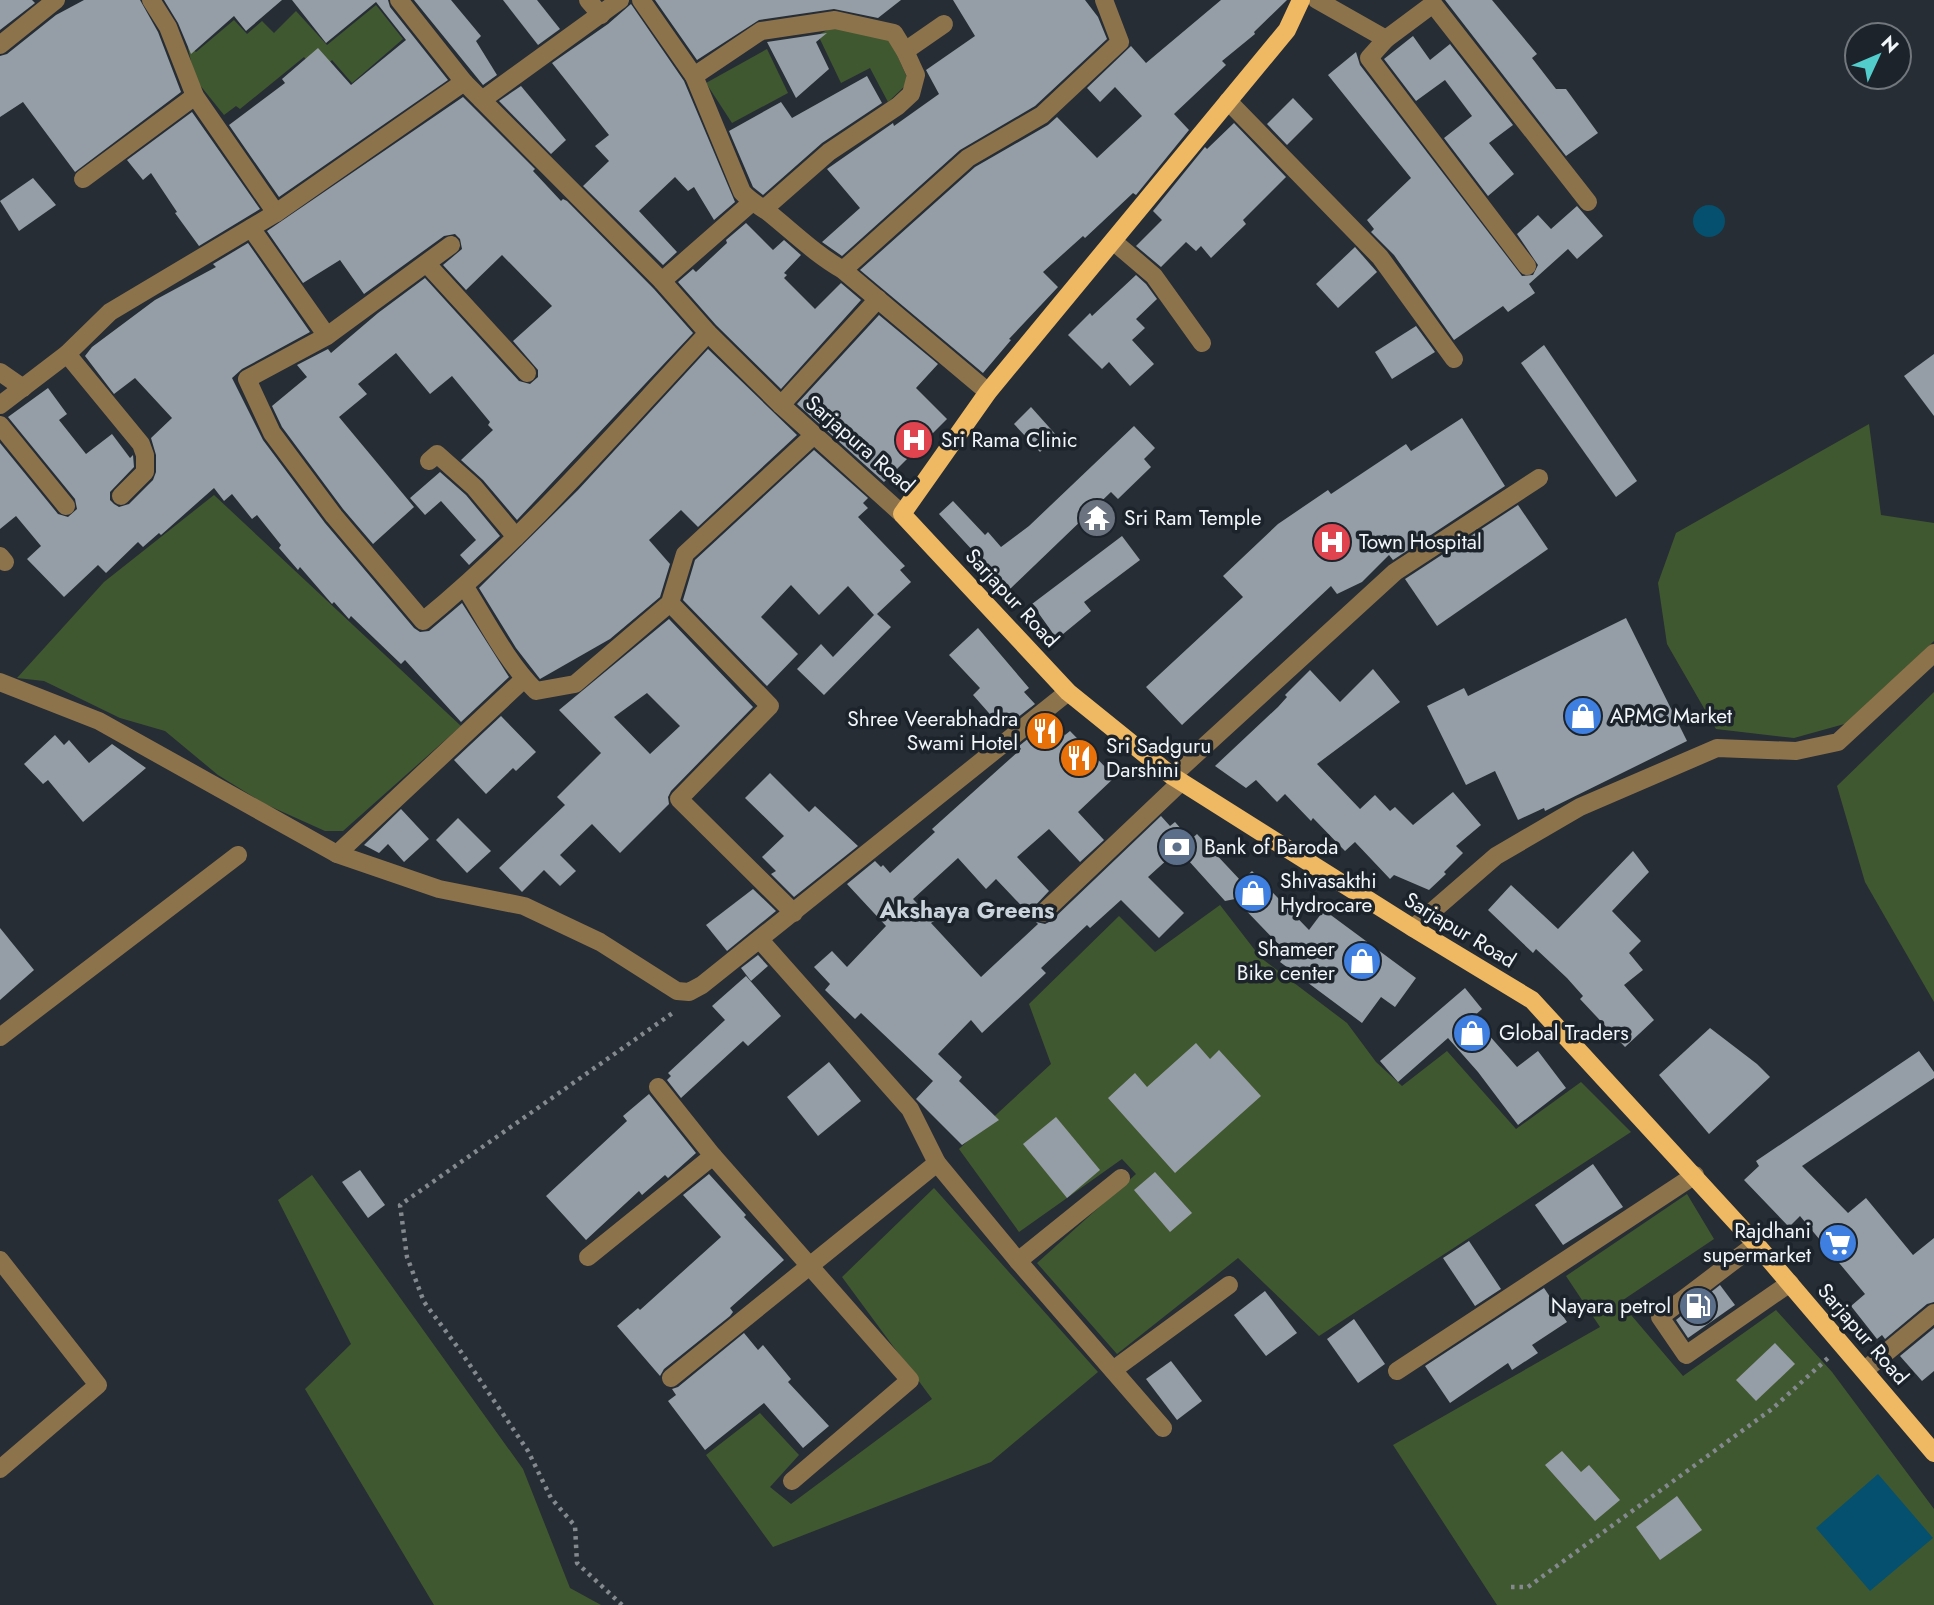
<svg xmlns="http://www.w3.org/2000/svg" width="1934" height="1605" font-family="Jost,sans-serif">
<rect width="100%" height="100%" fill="#262d34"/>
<g fill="#405830">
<path d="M376,5L403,39L352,83L332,60L318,73L304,57L240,109L236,106L224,115L195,79L188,48L189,46L196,52L234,20L247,34L262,21L274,33L296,11L327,45Z"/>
<path d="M835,26L890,39L909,82L888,102L870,68L841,83L818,35Z"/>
<path d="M767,49L788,93L732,123L706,83Z"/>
<path d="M1869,424L1881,515L1934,523V641L1848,723L1794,738L1716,729L1667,644L1658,583L1676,533Z"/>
<path d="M214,495L461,726L343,831H325L265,804L218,775L165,731L120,718L44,681L17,678L104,582Z"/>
<path d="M1934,692V1002L1865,882L1837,786Z"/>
<path d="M1220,905L1261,958L1347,1023L1376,1062L1402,1086L1447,1051L1516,1129L1581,1082L1631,1132L1319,1336L1238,1258L1117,1354L1037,1263L1136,1174L1122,1159L1019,1232L959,1149L1051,1064L1029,1004L1119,916L1155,952Z"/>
<path d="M312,1175L523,1469L570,1588L601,1605H434L305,1389L351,1344L278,1200Z"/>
<path d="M934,1188L1098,1372L991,1462L773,1547L706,1455L760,1413L799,1455L770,1487L791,1504L932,1399L842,1277Z"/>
<path d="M1687,1194L1714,1239L1620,1302L1683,1376L1776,1310L1832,1372L1934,1509V1605H1497L1393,1445L1600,1327L1566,1276Z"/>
</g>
<g fill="#05506e">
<circle cx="1709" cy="221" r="16"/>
<path d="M1878,1474L1933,1538L1870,1591L1816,1528Z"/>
</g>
<g fill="#959da6" fill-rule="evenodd">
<path d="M0,0H32L35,3L0,30Z"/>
<path d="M84,0H140L158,32L181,92L75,172L23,102L0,117V56L7,54L56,15Z"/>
<path d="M164,0H282L246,31L234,16L191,54L178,23Z"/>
<path d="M292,0H388L390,7L448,80L279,197L229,125L285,83L282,79L318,48L351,85L406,40L376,2L326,43Z"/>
<path d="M414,0H451L481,36L476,41L497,75L483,85Z"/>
<path d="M503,0H537L560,29L538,45Z"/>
<path d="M655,0H901L878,18L834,9L759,20L697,60Z"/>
<path d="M953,0H1085L1098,17L1107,39L1035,106L960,150L842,256L822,242L860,208L827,169L893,123L894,126L939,94L926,70L975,36Z"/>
<path d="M1221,0H1287L1254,32L1255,34L1222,61L1226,65L1174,114L1189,130L1136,195L1133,193L1085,238L1083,236L1043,272L1058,287L1009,339L1011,340L983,373L860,270L975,167L1048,125L1057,117L1097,158L1142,116L1115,87L1100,102L1087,88L1131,46L1146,63Z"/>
<path d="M1445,0H1492L1537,54L1532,58L1556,89H1566L1598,133L1566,156Z"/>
<path d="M631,4L684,81L735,202L714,220L694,187L688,191L675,177L639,211L677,252L663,265L583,186L609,161L595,146L609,135L552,63L608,24Z"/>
<path d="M827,33L816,42L829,69L796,98L767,42Z"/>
<path d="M1413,36L1430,60L1450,44L1513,125L1489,143L1514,174L1488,196L1444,138L1472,116L1445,80L1416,101L1384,59Z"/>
<path d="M1356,52L1360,65L1522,276L1533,275L1538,265L1517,234L1538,215L1551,229L1577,206L1603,236L1577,259L1568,249L1529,284L1535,293L1508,312L1503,306L1454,340L1394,255L1371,232L1374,229L1367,220L1411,178L1328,75Z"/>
<path d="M867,76L882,103L822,143L763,195L753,187L729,131L781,102L792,118Z"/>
<path d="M521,86L566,140L551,154L499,101Z"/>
<path d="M463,97L535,169L533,171L561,201L563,199L567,201L654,289L693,333L517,520L483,480L461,460L493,430L488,425L490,422L452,376L430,394L396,353L358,384L367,394L339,417L414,507L373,544L343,509L282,427L272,406L307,377L297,365L328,349L331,353L378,313L425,278L519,381L530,384L538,377V370L513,341L552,306L502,255L466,290L443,265L462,249L460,239L455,234L444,236L364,294L340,260L303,283L267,231Z"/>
<path d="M1293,98L1313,119L1287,145L1267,124Z"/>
<path d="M192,112L260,209L199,246L175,213L177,212L151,173L143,180L127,160Z"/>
<path d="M1234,123L1286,177L1243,220L1246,224L1211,258L1201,246L1196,251L1186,242L1161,267L1136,246L1162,220L1153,211L1205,147L1207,149Z"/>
<path d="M33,178L56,205L19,231L0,201Z"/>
<path d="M746,223L773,250L784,240L801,255L784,273L787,275L784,278L815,309L841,283L861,300L781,389L716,325L678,282L693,269L696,272L727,243L726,240Z"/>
<path d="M248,243L310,332L242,369L232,378L263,440L325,523L414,628L420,632L429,631L462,603L509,677L461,722L405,660L401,664L351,616L349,619L334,602L332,604L300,567L298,570L279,548L281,545L257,515L252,519L232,494L224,501L214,488L161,535L159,533L143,547L138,542L106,573L98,565L64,597L27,559L41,546L16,516L0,529V443L58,514L68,517L77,509L75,499L8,417L48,388L67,414L59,420L86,454L112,434L130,458L133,455L134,467L110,492V500L114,504L119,507L129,504L153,480L156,472V455L151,438L172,418L135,378L114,394L85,356L92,347L155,300L216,267L213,264Z"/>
<path d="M1355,247L1377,272L1338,308L1316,284Z"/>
<path d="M1136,275L1146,284L1157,299L1136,319L1145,328L1132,340L1154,364L1130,386L1109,362L1102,369L1068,335L1090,313L1092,316Z"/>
<path d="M879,315L938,364L916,388L947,419L884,482L797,404Z"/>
<path d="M1416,326L1435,352L1392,379L1375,352Z"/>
<path d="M1544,345L1637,481L1616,497L1521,363Z"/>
<path d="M708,349L797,435L698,527L681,510L649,540L670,564L660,597L610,639L540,679L516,648L479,588L578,490Z"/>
<path d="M1934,354V416L1904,376Z"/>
<path d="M1031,407L1057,436L1040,452L1014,424Z"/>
<path d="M1462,418L1505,486L1393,560L1389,555L1362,582L1337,594L1331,586L1182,725L1146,687L1243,597L1223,576L1278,524L1328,490L1331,494L1406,444L1411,451Z"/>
<path d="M1134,426L1155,448L1144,459L1151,467L1118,499L1111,492L1009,590L939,514L953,501L985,535L988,532L1001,547L1029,526Z"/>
<path d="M814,450L868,498L863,503L868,508L858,517L905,566L900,570L911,582L877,614L891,627L824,695L797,669L821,644L833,657L874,615L848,586L819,615L791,585L761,617L798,654L767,686L683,600L695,560Z"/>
<path d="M440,472L466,495L500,536L469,565L460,555L476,540L441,501L425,515L410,498Z"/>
<path d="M1518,505L1548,549L1437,626L1405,579Z"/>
<path d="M1122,536L1140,560L1084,602L1091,611L1057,639L1032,604Z"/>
<path d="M1626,618L1687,741L1545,811L1544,808L1518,820L1495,771L1466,785L1427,706L1464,688L1468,696Z"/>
<path d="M669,619L753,707L671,791L668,797L669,804L620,853L592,824L560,855L576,871L560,886L544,870L522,892L499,868L565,805L557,797L601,753L559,710ZM647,693L680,726L650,754L614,717Z"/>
<path d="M978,628L1029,688L1024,692L1035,704L1003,729L973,695L980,688L949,655Z"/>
<path d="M1373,669L1400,702L1317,764L1360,809L1375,795L1390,811L1395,807L1413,825L1453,792L1481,825L1456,846L1463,853L1444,872L1446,874L1429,890L1394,875L1390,879L1355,842L1345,851L1313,818L1311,821L1285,794L1277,802L1256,780L1246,788L1215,766L1278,707L1287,697L1285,695L1310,670L1340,702Z"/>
<path d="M501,716L536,752L516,771L513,768L486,794L454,760Z"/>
<path d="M1050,721L1065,735L1070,731L1115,777L1078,812L1104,840L1080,862L1049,829L1017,857L1049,891L1032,909L1034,919L996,879L986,889L958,858L913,899L934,921L931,923L981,977L1038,924L1036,922L1045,924L1051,921L1161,816L1170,826L1175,822L1190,839L1148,877L1184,913L1159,938L1121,900L1090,928L1087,925L1041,968L1046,973L982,1033L971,1020L938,1054L962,1077L959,1081L999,1120L962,1145L916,1099L933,1081L861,1013L855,1019L825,990L830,984L814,967L832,951L847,967L886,926L847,884L875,861L881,867L883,865L890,873L935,832L932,829L1021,749L1019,746Z"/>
<path d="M55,735L64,745L69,740L89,763L112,744L146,768L83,822L48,780L43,784L24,764Z"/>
<path d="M770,773L809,812L815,806L858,846L794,897L771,874L776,871L762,857L784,836L745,798Z"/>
<path d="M401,809L429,839L404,862L388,844L379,853L364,845Z"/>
<path d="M458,818L491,851L467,873L436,840Z"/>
<path d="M1197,834L1241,881L1252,871L1309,930L1324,910L1416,978L1395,1007L1381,997L1362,1023L1280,962L1287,953L1235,899L1225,901L1179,850Z"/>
<path d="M1633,851L1649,872L1612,911L1641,941L1629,953L1643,970L1624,985L1654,1020L1625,1047L1580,999L1583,996L1567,978L1536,949L1533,953L1488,910L1511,885L1558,929Z"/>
<path d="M753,889L776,911L727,951L706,925Z"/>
<path d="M0,928L34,970L0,1000Z"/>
<path d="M758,955L768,966L751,981L741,968Z"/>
<path d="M746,976L781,1016L748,1046L743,1041L681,1098L667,1080L671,1076L668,1073L725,1020L712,1006Z"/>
<path d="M1465,988L1482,1009L1473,1017L1517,1067L1538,1051L1566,1088L1518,1125L1478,1072L1448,1038L1398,1082L1380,1061Z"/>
<path d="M1710,1028L1757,1064L1770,1077L1709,1134L1659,1075Z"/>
<path d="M1196,1043L1210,1059L1219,1050L1261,1096L1175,1173L1108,1098L1135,1073L1147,1087Z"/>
<path d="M1919,1051L1934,1072V1078L1802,1166L1848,1213L1866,1198L1913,1255L1934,1238V1302L1927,1304L1885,1339L1882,1335L1877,1339L1851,1306L1865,1294L1800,1216L1789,1227L1744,1180L1759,1166L1756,1161Z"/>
<path d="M829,1062L861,1101L818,1136L787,1097Z"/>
<path d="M649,1094L696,1153L668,1178L665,1175L642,1195L639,1191L586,1240L546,1196L627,1121L623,1116Z"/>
<path d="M1056,1117L1100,1170L1067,1198L1023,1144Z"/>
<path d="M1593,1164L1623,1207L1563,1245L1535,1205Z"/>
<path d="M360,1170L385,1205L368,1218L342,1182Z"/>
<path d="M1155,1172L1192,1213L1170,1232L1134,1190Z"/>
<path d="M709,1174L746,1215L744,1217L784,1260L730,1308L733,1312L730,1316L664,1369L660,1376L617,1326L638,1308L640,1310L721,1237L683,1195Z"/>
<path d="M1469,1241L1501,1289L1475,1306L1443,1258Z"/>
<path d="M1720,1285L1735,1305L1688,1338L1676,1320Z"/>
<path d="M1544,1288L1567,1322L1532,1345L1538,1353L1512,1370L1508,1363L1450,1403L1425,1366Z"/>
<path d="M1265,1291L1297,1333L1266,1356L1234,1315Z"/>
<path d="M1354,1319L1385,1364L1358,1383L1327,1339Z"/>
<path d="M1934,1328V1371L1922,1381L1900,1356Z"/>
<path d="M744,1333L758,1350L763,1345L791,1379L788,1382L829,1426L803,1448L764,1403L705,1450L668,1401L676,1395L672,1389L678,1387Z"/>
<path d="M1775,1343L1795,1364L1756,1401L1736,1380Z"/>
<path d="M1171,1361L1202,1401L1177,1420L1146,1379Z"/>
<path d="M1562,1451L1581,1472L1589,1465L1620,1500L1595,1521L1545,1465Z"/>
<path d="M1677,1496L1702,1530L1660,1560L1636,1527Z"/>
</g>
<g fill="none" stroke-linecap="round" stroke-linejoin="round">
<g stroke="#83898e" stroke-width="4.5" stroke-dasharray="3.5 5" stroke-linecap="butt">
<path d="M1511,1587H1528L1772,1409L1828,1358"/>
<path d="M622,1605L577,1563L575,1526L551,1498L528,1451L459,1349L424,1302L407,1257L400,1205L674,1012"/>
</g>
<g stroke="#8d734c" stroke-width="18">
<path d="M151,0L168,27L195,96L276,213"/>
<path d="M399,0L464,82L662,281L708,333L781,405L902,514"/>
<path d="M588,0L601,15"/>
<path d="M641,0L694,76L742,192C750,201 758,205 768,212C793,232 815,254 843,270L988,392"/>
<path d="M1317,0L1386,39L1369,58L1527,266"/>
<path d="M1386,39L1433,4L1588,202"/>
<path d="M0,45L56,0"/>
<path d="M905,51L944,24"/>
<path d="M694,76L761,31L835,20L894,33L905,51L916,75L911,94L898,106L829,152L764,209"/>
<path d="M482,100L620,0"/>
<path d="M1228,101L1380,257L1454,359"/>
<path d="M83,179L195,96"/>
<path d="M251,228L327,336"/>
<path d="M1113,241L1154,276L1202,343"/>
<path d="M451,245L327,336L247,379L272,433L334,516L423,621C527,536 616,431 708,333"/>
<path d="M427,264L527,373"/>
<path d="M843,270L968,158L1042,115L1120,42L1104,0"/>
<path d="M662,281L751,203"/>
<path d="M67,354L141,444L145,455V472L121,496"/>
<path d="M0,372L23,388"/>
<path d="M0,405L67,354L110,312L276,213L464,82"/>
<path d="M781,405L878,299"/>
<path d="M0,425L66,506"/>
<path d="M429,461L437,454L474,487L516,537"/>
<path d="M0,556L5,562"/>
<path d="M465,587C487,622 507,662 536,691L575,684L670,603L685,554L814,435"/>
<path d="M670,603L770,706L679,799L794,913"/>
<path d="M0,682L99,721L337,854L439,889L524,906L600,942L677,991L689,992L702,985L1068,692"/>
<path d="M1172,776L1395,572L1539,478"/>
<path d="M337,854L524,679"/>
<path d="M1043,913L1181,782"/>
<path d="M1413,928L1496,856L1580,807L1717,748L1796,751L1838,742L1934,653"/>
<path d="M760,940L910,1109L937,1163L1018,1261L1163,1428"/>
<path d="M0,1037L238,855"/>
<path d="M658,1087L713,1156L910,1380L792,1481"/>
<path d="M1756,1244L1660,1317L1686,1355L1790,1283"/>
<path d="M588,1257L713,1156"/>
<path d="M0,1260L98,1385L0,1469"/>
<path d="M1018,1261L1121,1178"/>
<path d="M1113,1370L1229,1285"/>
<path d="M1865,1370L1934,1313"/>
<path d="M1397,1371L1695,1175"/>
<path d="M671,1378L937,1163"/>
</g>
<path stroke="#efb863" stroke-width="18" d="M1301,0L1287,30L988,392L902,514L1068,692L1172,776L1413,928L1532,1000L1756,1244L1934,1453"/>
</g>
<defs>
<symbol id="hospital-disc" viewBox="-11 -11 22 22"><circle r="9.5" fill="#e0444e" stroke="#1c232a"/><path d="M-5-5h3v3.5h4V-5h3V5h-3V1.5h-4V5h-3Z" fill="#fff"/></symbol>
<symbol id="temple-disc" viewBox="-11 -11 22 22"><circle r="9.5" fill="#6b7280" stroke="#1c232a"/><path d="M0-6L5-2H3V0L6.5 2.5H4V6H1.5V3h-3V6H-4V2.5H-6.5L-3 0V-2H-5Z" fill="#fff"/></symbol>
<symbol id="shop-disc" viewBox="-11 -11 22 22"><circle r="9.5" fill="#3f7fe0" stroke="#1c232a"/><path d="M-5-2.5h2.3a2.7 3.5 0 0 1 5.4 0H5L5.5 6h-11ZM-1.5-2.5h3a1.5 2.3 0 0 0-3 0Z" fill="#fff"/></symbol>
<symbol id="restaurant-disc" viewBox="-11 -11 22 22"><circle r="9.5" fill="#e8710a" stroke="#1c232a"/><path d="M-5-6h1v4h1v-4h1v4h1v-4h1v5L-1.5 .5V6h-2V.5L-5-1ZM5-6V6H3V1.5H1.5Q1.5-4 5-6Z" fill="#fff"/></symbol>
<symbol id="bank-disc" viewBox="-11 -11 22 22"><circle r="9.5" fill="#5c6f8a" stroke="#1c232a"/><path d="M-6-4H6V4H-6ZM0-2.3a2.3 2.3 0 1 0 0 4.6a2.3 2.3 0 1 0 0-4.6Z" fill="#fff"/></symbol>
<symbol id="supermarket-disc" viewBox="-11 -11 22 22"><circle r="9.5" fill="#3f7fe0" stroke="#1c232a"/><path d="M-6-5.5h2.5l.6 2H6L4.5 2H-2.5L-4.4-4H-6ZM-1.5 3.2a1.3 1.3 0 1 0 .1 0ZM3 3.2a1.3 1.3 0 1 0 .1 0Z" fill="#fff"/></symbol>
<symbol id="fuel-disc" viewBox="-11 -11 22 22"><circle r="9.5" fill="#5c6f8a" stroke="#1c232a"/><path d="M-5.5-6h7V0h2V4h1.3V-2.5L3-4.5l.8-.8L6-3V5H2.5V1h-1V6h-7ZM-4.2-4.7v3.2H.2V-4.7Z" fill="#fff"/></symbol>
</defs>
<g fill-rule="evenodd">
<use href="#hospital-disc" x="892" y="418" width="44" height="44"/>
<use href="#temple-disc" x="1075" y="496" width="44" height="44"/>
<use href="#hospital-disc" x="1310" y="520" width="44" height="44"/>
<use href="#shop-disc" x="1561" y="694" width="44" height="44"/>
<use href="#restaurant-disc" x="1023" y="709" width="44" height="44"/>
<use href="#restaurant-disc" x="1057" y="736" width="44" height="44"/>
<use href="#bank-disc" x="1155" y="825" width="44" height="44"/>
<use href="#shop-disc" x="1231" y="871" width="44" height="44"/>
<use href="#shop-disc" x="1340" y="939" width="44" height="44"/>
<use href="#shop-disc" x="1450" y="1011" width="44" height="44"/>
<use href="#supermarket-disc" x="1816" y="1221" width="44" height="44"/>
<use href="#fuel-disc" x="1676" y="1284" width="44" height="44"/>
</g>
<g text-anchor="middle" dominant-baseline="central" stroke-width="7" stroke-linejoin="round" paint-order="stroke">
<g font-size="21" fill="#f1f6fa" stroke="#1c232a" text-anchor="start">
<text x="941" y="440">Sri Rama Clinic</text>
<text x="1124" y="518">Sri Ram Temple</text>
<text x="1359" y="542">Town Hospital</text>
<text x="1610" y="716">APMC Market</text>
<text x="1018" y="719" text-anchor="end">Shree Veerabhadra<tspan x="1018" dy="24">Swami Hotel</tspan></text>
<text x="1106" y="746">Sri Sadguru<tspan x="1106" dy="24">Darshini</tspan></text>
<text x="1204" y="847">Bank of Baroda</text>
<text x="1280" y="881">Shivasakthi<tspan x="1280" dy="24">Hydrocare</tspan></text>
<text x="1335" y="949" text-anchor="end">Shameer<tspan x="1335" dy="24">Bike center</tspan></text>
<text x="1499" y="1033">Global Traders</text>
<text x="1811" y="1231" text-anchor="end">Rajdhani<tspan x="1811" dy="24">supermarket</tspan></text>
<text x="1671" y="1306" text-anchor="end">Nayara petrol</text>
</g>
<g font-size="21" fill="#f1f6fa" stroke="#1c232a">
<text transform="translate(860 444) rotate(41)">Sarjapura Road</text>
<text transform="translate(1012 598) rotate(47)">Sarjapur Road</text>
<text transform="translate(1460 930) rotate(31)">Sarjapur Road</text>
<text transform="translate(1863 1334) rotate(49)">Sarjapur Road</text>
</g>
<g font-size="23" font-weight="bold" fill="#cad3dc" stroke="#1c232a">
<text x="967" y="910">Akshaya Greens</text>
</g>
</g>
<g transform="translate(1878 56) rotate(46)"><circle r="33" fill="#1c232a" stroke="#71777d" stroke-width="2"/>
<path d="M0-5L12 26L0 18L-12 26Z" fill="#52cdcc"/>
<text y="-10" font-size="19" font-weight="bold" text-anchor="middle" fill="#f1f6fa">N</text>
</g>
</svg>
